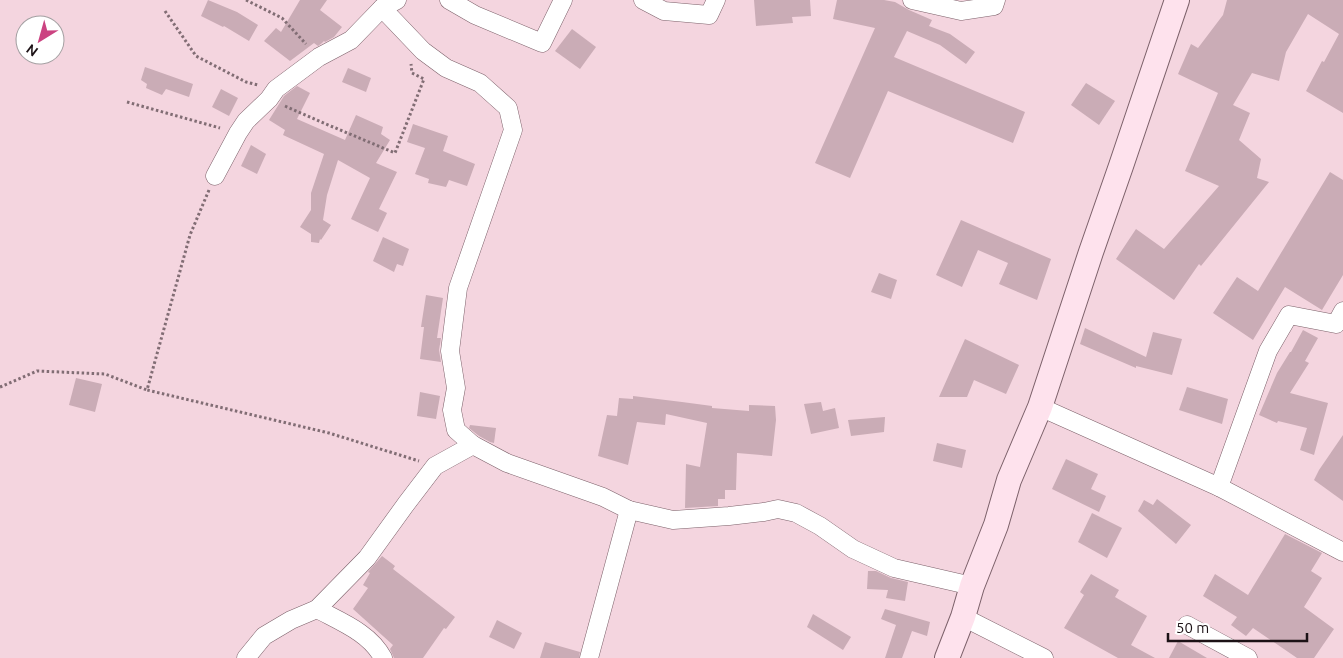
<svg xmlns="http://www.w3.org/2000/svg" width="1343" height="658" font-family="Ubuntu,sans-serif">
<rect width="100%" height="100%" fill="#f4d5df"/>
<g fill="#caacb6">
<path d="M208,0L237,12L258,25L249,41L224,26L223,27L201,16Z"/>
<path d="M300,0H327L320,10L342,27L334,37L325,42L324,41L322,43L318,46L314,43L290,61L264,41L276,28L281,32Z"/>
<path d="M754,0H810L811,16L792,17L793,23L756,26Z"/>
<path d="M837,0H884L895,2L909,10L932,20L929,26L950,34L975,52L966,64L940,45L907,31L894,57L1025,112L1013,143L888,91L850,178L815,163L875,28L833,19Z"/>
<path d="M1227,0H1343V113L1306,91L1322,61L1324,62L1339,34L1308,14L1286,52L1279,81L1252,73L1233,105L1250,113L1239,140L1261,159L1257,178L1269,182L1201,266L1199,264L1174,300L1116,259L1136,229L1164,249L1219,186L1185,171L1218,93L1178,74L1191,44L1198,48L1223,15Z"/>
<path d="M572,29L596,47L580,69L555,51Z"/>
<path d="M145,67L193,84L189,97L166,89L162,95L146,88L147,84L141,80Z"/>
<path d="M348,68L371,78L366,92L342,82Z"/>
<path d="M1086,83L1115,101L1099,125L1071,105Z"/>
<path d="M297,86L310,93L297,119L345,140L356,115L383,127L381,134L390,140L376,163L397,172L379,209L387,213L378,232L351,219L370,178L338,160L327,195L323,220L331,225L321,240L320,239L319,243L311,242V234L300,227L311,210V193L324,154L283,135L285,130L269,120L284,96Z"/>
<path d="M221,89L238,98L229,116L212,107Z"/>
<path d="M413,124L448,136L443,151L475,164L467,186L449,180L446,187L428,183L429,179L415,174L425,148L407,142Z"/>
<path d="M251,145L266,154L257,174L241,166Z"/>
<path d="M1330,172L1343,180V275L1322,310L1285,287L1253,340L1213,313L1237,277L1258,291Z"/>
<path d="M961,220L1051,259L1037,300L999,284L1008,263L978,250L962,287L936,275Z"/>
<path d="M383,237L409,249L403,266L397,264L394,272L373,261Z"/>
<path d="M879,273L897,280L891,299L871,292Z"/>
<path d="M426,295L443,298L437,338H441L439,350L441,362L420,359L424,327H421Z"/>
<path d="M1085,328L1146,357L1153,332L1182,339L1172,375L1136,366V368L1080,344Z"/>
<path d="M1303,330L1318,338L1305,361L1309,363L1290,393L1328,403L1314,455L1300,450L1307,428L1278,421L1277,423L1259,415L1277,373L1290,352H1291Z"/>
<path d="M965,339L1019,365L1006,394L974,380L967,397H939Z"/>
<path d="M76,378L102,384L95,412L69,405Z"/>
<path d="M1187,387L1228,399L1222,424L1179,410Z"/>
<path d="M420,392L440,396L436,419L417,416Z"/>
<path d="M633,396L682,402L712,406V408L749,411V405L775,406L776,420L772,456L737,453L736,490H725V499H718V506L685,508L686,464L700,467L707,423L666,414L665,425L637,422L628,465L598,456L607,415L617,416L619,398L633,399Z"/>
<path d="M821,402L823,411L835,408L839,428L811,434L804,404Z"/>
<path d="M885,417L884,432L851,436L848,420Z"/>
<path d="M470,425L496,428L494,443L490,442L479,436L469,428Z"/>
<path d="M1343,435V501L1314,480L1319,470Z"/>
<path d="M937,443L966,450L962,468L933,461Z"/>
<path d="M1066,459L1098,474L1091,489L1106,496L1099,512L1052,489Z"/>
<path d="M1157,499L1191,525L1176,544L1138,511L1144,500L1153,505Z"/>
<path d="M1092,513L1122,528L1107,558L1078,542Z"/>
<path d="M1285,534L1322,553L1311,571L1322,578L1304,607L1334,629L1314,658H1297L1253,628L1246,636L1231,625L1237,617L1203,596L1215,574L1248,595Z"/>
<path d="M382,556L395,566L393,569L455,617L446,629L444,628L423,658H394L390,649L393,645L353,609L368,588L363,585L370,573L368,572Z"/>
<path d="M868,571H876L891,578L908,582L905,601L886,598L888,590L867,589Z"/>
<path d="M1091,574L1119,590L1115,597L1147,616L1131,645L1155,658H1118L1064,628L1084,595L1080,592Z"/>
<path d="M885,609L930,622L927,636L912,631L902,658H885L896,625L881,619Z"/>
<path d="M813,614L851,637L843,650L807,627Z"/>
<path d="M497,620L522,633L514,649L489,637Z"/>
<path d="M1178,641L1207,658H1169Z"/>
<path d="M545,642L580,652L579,658H540Z"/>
</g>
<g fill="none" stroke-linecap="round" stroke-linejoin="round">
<defs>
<g id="street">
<path d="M449,0L475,15L542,43L563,0"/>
<path d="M643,0L664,11L709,15L716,0"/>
<path d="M912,0L961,11L994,6L996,0"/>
<path d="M382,8L423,51L446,68L480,83L508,108L513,130L458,288L450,351L456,388L452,410L456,430L473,445L507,463L603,497L629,510L673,520L729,516L764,512L778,509L796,513L820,526L853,549L894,568L972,586"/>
<path d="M215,176L238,133L246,121L269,99L276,89L319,57L351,40L382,8L397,0"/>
<path d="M1040,407L1219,487L1343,552"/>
<path d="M1219,487L1268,351L1289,315L1336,324L1343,311"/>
<path d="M317,609L367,558L406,504L435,466L473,445"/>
<path d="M963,617L1044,658"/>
<path d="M1187,625L1248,658"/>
<path d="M246,658L264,636L291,620L317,609C341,622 370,633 383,658"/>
<path d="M589,658L629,510"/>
</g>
<path id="secondary" d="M947,658L963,617L972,586L996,525L1009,480L1040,407L1091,252L1121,166L1177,0"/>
</defs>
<use href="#street" stroke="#7c616a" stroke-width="19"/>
<use href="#secondary" stroke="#7c616a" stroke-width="26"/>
<g stroke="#816d74" stroke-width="3" stroke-dasharray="2.5 2.5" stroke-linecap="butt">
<path d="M246,0L282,18L306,44"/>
<path d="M165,11L196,56L246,82L258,85"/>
<path d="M127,102L220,128"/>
<path d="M285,106L326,124L395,153L424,79L412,73L411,64"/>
<path d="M209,190L190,235L147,390L329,433L419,461"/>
<path d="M0,387L37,371L105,374L147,390"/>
</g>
<use href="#street" stroke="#fff" stroke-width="18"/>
<use href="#secondary" stroke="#fee2ed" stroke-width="24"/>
</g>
<g transform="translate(40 40) rotate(217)"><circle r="24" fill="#ffffff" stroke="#a4a0a2"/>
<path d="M0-4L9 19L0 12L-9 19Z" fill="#cb4381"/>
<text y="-8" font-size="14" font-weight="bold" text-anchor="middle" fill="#1c1216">N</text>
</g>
<path d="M1168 633v8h139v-8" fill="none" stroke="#1c1216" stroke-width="2.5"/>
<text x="1176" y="633" font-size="15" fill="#1c1216" stroke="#ffffff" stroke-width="4" paint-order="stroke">50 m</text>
</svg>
